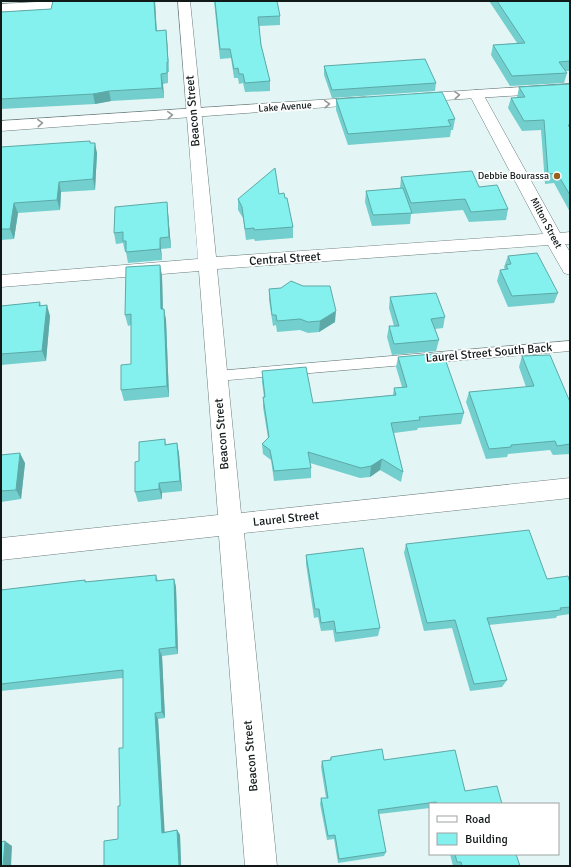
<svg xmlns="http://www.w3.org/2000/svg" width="571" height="867" font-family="Signika,sans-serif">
<rect width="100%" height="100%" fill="#e3f6f5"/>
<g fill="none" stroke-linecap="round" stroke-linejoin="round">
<defs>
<path id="lane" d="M570,341V351L217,381L212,379L210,376L212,373L217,371Z"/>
<path id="street" d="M178,1H190L216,257L543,234L469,94L471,91L476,90L481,91L483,94L560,233L570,232V244H565L570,252V275L564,273L548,245L217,269L241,513L570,478V498L244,533L277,866H245L219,536L1,560V538L218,515L199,271L1,287V275L198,259Z"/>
<g id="secondary">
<path d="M56,1H125L123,4L119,5L1,12V4Z"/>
<path d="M570,84V92L415,102L410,101L408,98L410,95L415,94Z"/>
<path d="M365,97L370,98L372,101L370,104L1,131V121Z"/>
</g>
</defs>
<use href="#lane" stroke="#6c7d7c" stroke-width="1"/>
<use href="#street" stroke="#6c7d7c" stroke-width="1"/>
<use href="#secondary" stroke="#6c7d7c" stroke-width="1"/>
<use href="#lane" fill="#fff" fill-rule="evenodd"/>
<use href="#street" fill="#fff" fill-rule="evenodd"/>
<use href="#secondary" fill="#fff" fill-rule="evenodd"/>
</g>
<g fill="#72cfcd">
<path d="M53,1H155L157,31L166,30L167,40L169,72H168V83L163,84L164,98L111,101L95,104L1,109V12L51,9Z"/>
<path d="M214,1L280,16V25L259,26L261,45L270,81V91L245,92L243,83L239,84L238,78H234L231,58L220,59Z"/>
<path d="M489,1H570V71H565L567,73L564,83L510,86L491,55L493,45L517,43Z"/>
<path d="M324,66L436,83L435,91L332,98L324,75Z"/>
<path d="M570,84V212L554,183L545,184L541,130L522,131L508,108L511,98H517L519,87Z"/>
<path d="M336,99L455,119L453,130H451L450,137L348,145L336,110Z"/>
<path d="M90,143L97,153L95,190L61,192L60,210L18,213L14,239L1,240V147Z"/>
<path d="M401,177L479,187L508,209L506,220L469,222L463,210L411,214L410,224L372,226L365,202L366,191L400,189Z"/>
<path d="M279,194L285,198L293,227V238L255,241L254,239L246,240L243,218L238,210V199Z"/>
<path d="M167,202L168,213L171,248L161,249L162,260L128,263L126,252H125L123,243L116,244L114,233Z"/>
<path d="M508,256L558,293L554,303L508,307L497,281L500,270H505L504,267Z"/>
<path d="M160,265L162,276L163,309H164L166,320L169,397L124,401L121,390L131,364V325L128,326L125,315Z"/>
<path d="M269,289L335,322L319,332L308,333L300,330L277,332L276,325L273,326L269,300Z"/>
<path d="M390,297L445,317L443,328L435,329L439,340L436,351L392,355L387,337L389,326H394L389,308Z"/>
<path d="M40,302L41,306L50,316L46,361L1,365V306Z"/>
<path d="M522,356L570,402V454L553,455L550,450L508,454L507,457L486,459L466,402L469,392L526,387L519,367Z"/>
<path d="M398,357L464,413L461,424L418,428L417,430L394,433L403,472L401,482L380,470L370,477L360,478L310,463L311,468V478L274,481L271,460L263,454L262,444L268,438L263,407V397H264L262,382V371L313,403L393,395L394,388L402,387L396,367Z"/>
<path d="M165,439L166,444L177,443L179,454L182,491L162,493V499L138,502L135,492L139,461Z"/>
<path d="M1,455L25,463L21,499L1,502Z"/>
<path d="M406,544L547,579L570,583V614L557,616L556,618L489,625L507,680L502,687L470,691L452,628L424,631L404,553Z"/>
<path d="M306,555L380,628L378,636L335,642L333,630L321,631L318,617L314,618L306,564Z"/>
<path d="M156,575L158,581L174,579L176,587L178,654L162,656L165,718L158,719L164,832L177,830L180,835L181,866H104L118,839L123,748V678L1,691V590L85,580L86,582Z"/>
<path d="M331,757L384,760L465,791L502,804H430V808L379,814L386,852L384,856L338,863L334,839L327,840L320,804L321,798H326L321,767L322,761L330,760Z"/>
<path d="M450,854H516L520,866H453Z"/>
</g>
<g fill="#5ca9a7">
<path d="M154,1H155L157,41L156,31Z"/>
<path d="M166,30L167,40L169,72L168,62Z"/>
<path d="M161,74L163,84L164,98L162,88Z"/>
<path d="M109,91L111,101L95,104L93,94Z"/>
<path d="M95,143L97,153L95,190L93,179Z"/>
<path d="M59,182L61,192L60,210L57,200Z"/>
<path d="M167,202L168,213L171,248L169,237Z"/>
<path d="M14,203L18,213L14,239L10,229Z"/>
<path d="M160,238L162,260L160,249Z"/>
<path d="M160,265L162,276L163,320L161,309Z"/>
<path d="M47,305L50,316L46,361L42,351Z"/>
<path d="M164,309L166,320L169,397L167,386Z"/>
<path d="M336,311L335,322L319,332L320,321Z"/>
<path d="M177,443L179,454L182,491L180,481Z"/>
<path d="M20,453L25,463L21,499L16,490Z"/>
<path d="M382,459L380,470L370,477L371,466Z"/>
<path d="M159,483L162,493V499L159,489Z"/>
<path d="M174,579L176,587L178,654L176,647Z"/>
<path d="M159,649L162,656L165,718L162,712Z"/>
<path d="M155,713L158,719L165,837L162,833Z"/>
<path d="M177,830L180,835L181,866H179Z"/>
<path d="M5,841L12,846L11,866H3Z"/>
</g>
<g fill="#84f1ee" stroke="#5ca9a7">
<path d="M53,1H154L156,31L166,30L168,62H167V73L161,74L162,88L109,91L93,94L1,99V12L51,9Z"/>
<path d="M215,1H277L280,16L258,17L261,45L270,81L245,83L243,74H239L238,68L234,69L230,49H220Z"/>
<path d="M497,1H570V61L559,62L567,73L512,76L493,45L525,43Z"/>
<path d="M425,59L436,83L332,90L324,66Z"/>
<path d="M570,84V125H568L570,128V195L557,173L548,174L544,120L524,121L511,98L525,97L519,87Z"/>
<path d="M442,92L455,119L448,120L451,126L348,134L336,99Z"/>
<path d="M90,141V143H95L93,179L59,182L57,200L14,203L10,229H1V147Z"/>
<path d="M275,168L279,194L284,193L285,198H287L293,227L254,230V228L245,229L242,207L238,199Z"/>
<path d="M472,171L479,187L497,185L508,209L471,212L465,199L411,203L401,177Z"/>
<path d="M403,188L412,213L373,215L366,191Z"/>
<path d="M167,202L169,237L160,238V249L126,252V241H123V232L114,233L115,207Z"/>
<path d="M537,253L558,293L512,296L500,270L508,269L506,265L511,264L508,256Z"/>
<path d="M160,265L161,309H164L167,386L121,390V365L131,364V314L125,315L126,267Z"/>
<path d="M291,281L303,286H330L336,311L320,321L308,322L300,319L277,321L276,315H272L269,289L281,288Z"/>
<path d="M436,293L445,317L431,319L439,340L394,344L389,326H399L390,297Z"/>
<path d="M40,302L39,306L47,305L42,351L1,354V306Z"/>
<path d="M443,353L464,413L419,417L420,420L391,423L403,472L382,459L371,466L361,468L308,452L311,468L274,471L270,450L262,444L269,437L263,397H265L262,371L306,367L313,403L396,395L394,388L407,387L398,357Z"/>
<path d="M550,355L570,402V444L557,446L555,441L511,445V447L489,449L469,392L534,386L522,356Z"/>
<path d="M165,439V445L177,443L180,481L159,483V489L135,492V462L139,461V442Z"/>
<path d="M20,453L16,490L1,491V455Z"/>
<path d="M529,530L547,579L568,576L570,583V607L560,608L561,610L487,618L507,680L474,684L455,620L427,623L406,544Z"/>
<path d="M363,548L380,628L336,633L334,621L321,623L319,609H315L306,555Z"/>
<path d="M156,575V581L174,579L176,647L159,649L162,712L155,713L162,833L177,830L179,866H104V841L118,839V806H120L119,748H123V670L1,684V590L85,580V582Z"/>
<path d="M382,749L384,760L455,750L465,791L497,786L502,804H437L436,802L378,810L386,852L339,859L335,835L328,836L321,798H328L322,761L331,760V757Z"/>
<path d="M5,841L3,866H1V842Z"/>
<path d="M455,854H516L520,866H462L461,862H457Z"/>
</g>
<defs><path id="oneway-chevron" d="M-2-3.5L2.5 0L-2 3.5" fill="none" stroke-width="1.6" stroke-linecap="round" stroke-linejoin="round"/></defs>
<g stroke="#949898">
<use href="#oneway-chevron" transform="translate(457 95) rotate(-4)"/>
<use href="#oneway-chevron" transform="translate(327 104) rotate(-4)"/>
<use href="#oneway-chevron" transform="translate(170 115) rotate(-4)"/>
<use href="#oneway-chevron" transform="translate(40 123) rotate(-4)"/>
</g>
<circle fill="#995f1d" stroke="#fff" stroke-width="1.5" cx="557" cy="176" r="4"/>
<g text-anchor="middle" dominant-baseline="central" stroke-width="3.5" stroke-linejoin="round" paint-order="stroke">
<g font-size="10" fill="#121919" stroke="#fff">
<text transform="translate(285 107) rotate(-4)">Lake Avenue</text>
<text transform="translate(546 223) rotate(62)">Milton Street</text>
</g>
<g font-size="10" fill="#121919" stroke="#fff" text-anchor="end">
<text x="549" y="176">Debbie Bourassa</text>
</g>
<g font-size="12" fill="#121919" stroke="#fff">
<text transform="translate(193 111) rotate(-95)">Beacon Street</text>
<text transform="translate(285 259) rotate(-4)">Central Street</text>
<text transform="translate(489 353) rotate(-5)">Laurel Street South Back</text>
<text transform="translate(222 434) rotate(-95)">Beacon Street</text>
<text transform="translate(286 519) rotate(-6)">Laurel Street</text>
<text transform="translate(251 756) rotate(-95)">Beacon Street</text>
</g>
</g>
<rect width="571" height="867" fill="none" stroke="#121919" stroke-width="4"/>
<rect x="429" y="803" width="130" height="52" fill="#ffffff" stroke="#a0a3a3"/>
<rect x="437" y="816" width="20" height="6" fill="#ffffff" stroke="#a0a3a3"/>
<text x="465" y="823" font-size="12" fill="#121919">Road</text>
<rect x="437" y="833" width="20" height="12" fill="#84f1ee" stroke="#a0a3a3"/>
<text x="465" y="843" font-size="12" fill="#121919">Building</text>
</svg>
